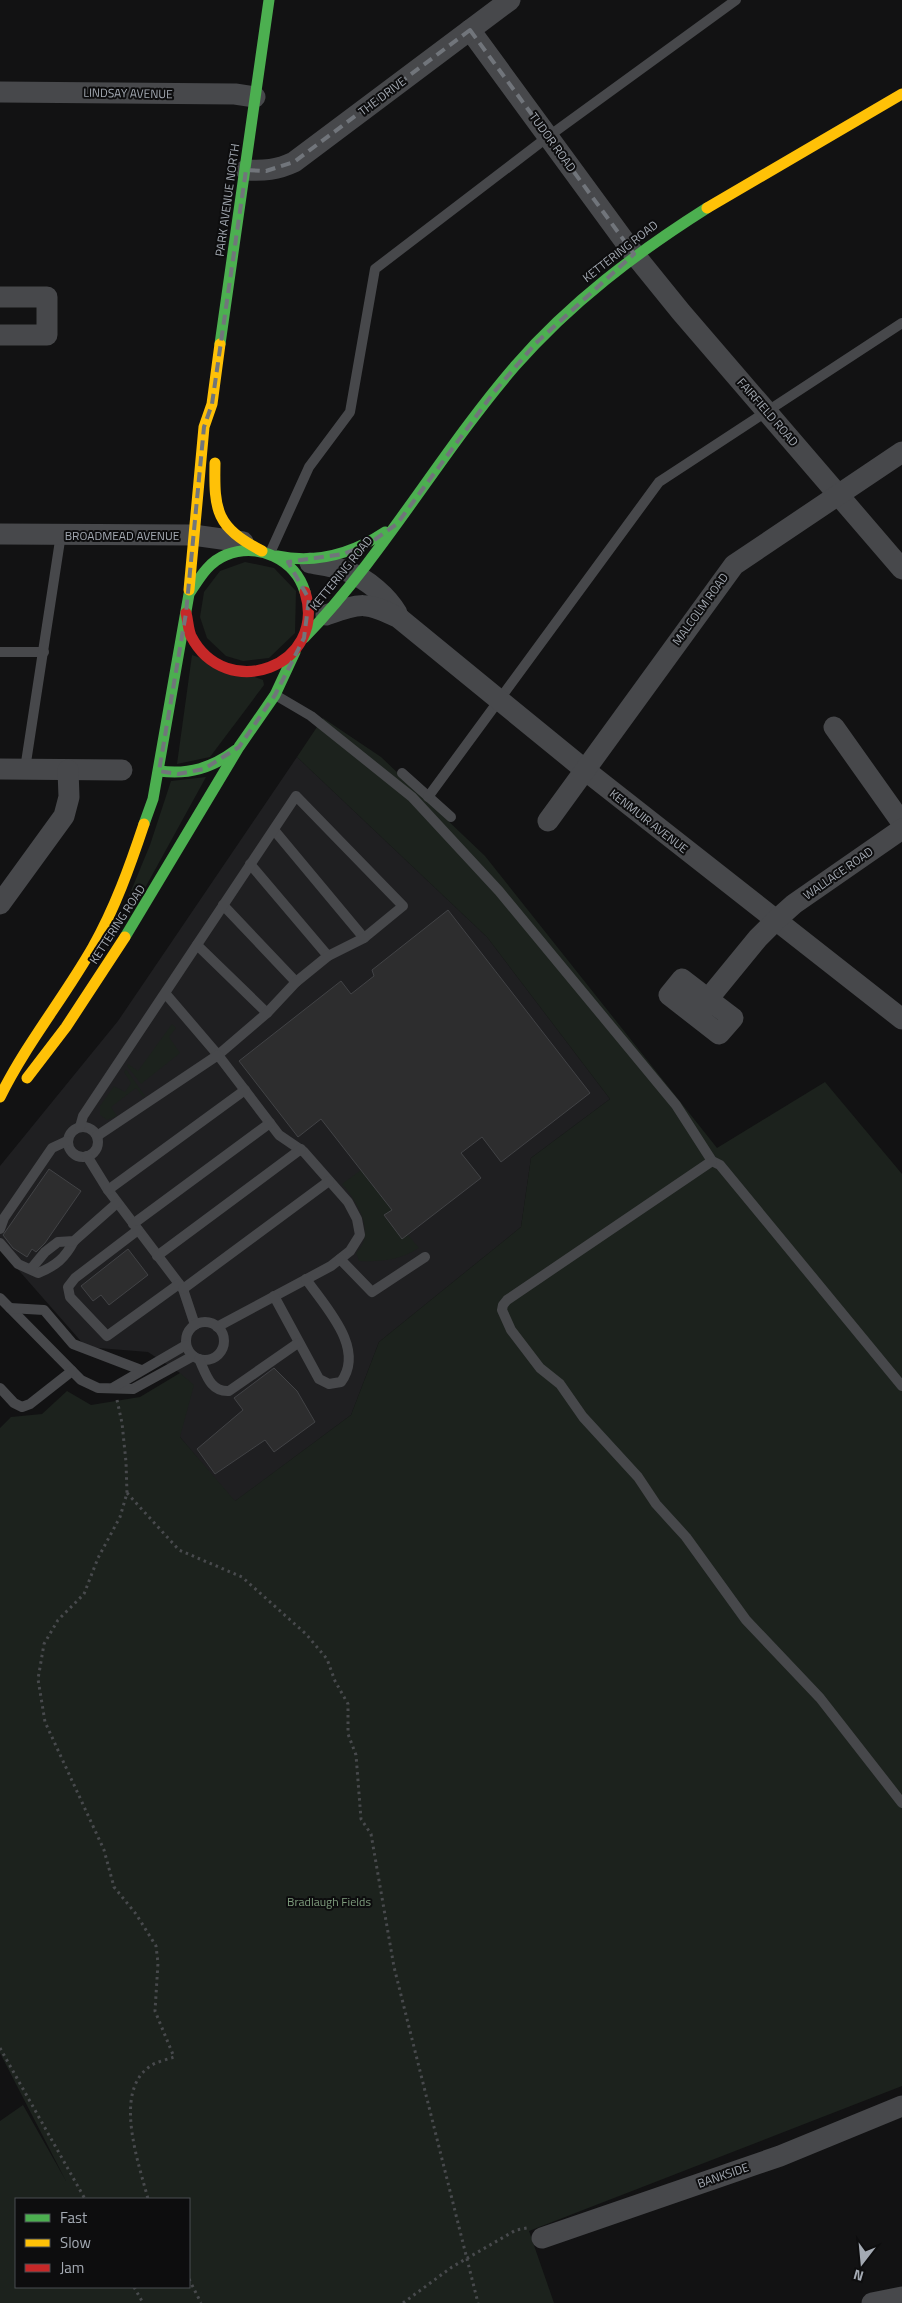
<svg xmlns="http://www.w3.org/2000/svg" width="902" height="2303" font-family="'Titillium Web',sans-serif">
<rect width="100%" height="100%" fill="#121213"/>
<path fill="#1f1f21" d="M297,757L487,937L610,1099L531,1158L521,1227L379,1342L351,1415L234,1502L180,1437V1373L148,1352L86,1347L0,1249V1166L118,1021Z"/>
<g fill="#1c221d" fill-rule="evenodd">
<path d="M245,562L274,568L296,591L295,633L269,658L243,661L226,656L207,638L200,617L204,592L220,571Z"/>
<path d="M192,655L263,680L264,685L210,757L177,764Z"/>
<path d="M323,718L381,757L485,856L717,1148L825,1082L902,1174V2086L529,2231L554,2303H0V2121L23,2105L66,2181L0,2053V1428L11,1417L42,1414L67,1391L91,1405L140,1397L180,1373L194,1385L180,1437L235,1501L351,1415L379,1342L521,1227L531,1158L610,1099L487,937L297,757ZM16,2199H189V2287H16Z"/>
<path d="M206,777L134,908L126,903L150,845L171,781Z"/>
<path d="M172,1024L176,1028L169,1037L180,1053L141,1084L127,1066L128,1064L138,1071Z"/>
<path d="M126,1069L145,1096L143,1097L136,1088L111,1107L117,1116L107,1120L100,1115V1106L114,1086L125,1092L131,1083L124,1072Z"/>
<path d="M361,1170L392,1210L384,1216L402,1238L408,1235L419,1248C400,1260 381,1262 359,1261L356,1253C377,1234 357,1201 342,1184Z"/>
</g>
<g fill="#2d2d2e" stroke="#424346">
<path d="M448,910L590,1093L501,1162L482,1137L461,1153L481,1178L402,1239L384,1215L392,1210L321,1119L298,1137L239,1061L341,981L351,994L374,976L372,970Z"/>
<path d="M49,1169L81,1191L45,1243L36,1252L32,1249L27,1257L13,1248L3,1235Z"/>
<path d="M128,1249L148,1275L109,1305L101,1295L93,1301L81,1286Z"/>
<path d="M274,1368L297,1391L315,1422L274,1452L265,1440L215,1474L197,1449L243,1410L234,1398Z"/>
</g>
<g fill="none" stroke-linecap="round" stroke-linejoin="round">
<g stroke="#484a4d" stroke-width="3" stroke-dasharray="2.5 4" stroke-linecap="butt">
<path d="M117,1400L122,1423L126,1462L127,1493L120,1517L98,1558L84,1594L58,1620L44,1644L38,1679L45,1722L104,1850L114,1887L136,1914L156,1946L158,1963L155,2011L174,2057C166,2060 155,2062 149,2067C113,2093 139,2164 148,2199"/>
<path d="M127,1493L179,1550L242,1577L306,1634L327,1659L335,1681L348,1704V1734L356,1755L361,1819L371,1834L394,1967L478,2303"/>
<path d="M0,2048L85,2199"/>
<path d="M189,2279L201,2303"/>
<path d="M134,2287L143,2303"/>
<path d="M403,2303L452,2267L516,2230L527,2228"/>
</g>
<g stroke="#47484b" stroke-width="10">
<path d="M270,553L309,467L350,412L375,269L549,136L736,0"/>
<path d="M0,652H44"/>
<path d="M277,696L311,716L412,797L499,891L676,1105L712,1161L720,1165L902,1386"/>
<path d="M25,769L61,534"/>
<path d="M402,773L451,817"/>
<path d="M428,797L659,482L902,323"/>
<path d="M274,830L364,938"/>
<path d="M250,864L328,956"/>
<path d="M223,905L296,982"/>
<path d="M197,945L267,1013"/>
<circle cx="83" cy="1142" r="15"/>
<path d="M80,1127L83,1116L296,796L403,906L364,938L328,956L296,982L267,1013L218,1055L165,993"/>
<path d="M97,1136L218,1055L279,1135L304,1152L348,1202L357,1219L360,1235L350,1251L331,1266L217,1327"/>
<path d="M87,1156L108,1190L183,1289L195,1325"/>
<path d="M712,1161L507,1300L503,1305L502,1310L511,1330L540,1368L560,1384L583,1417L638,1477L656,1504L686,1537L746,1620L820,1698L902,1803"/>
<path d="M108,1190L245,1090"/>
<path d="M133,1224L270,1123"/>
<path d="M0,1229L4,1218L52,1148L67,1141"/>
<path d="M138,1230L75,1278L68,1287L70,1297L107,1336L179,1284"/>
<path d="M0,1243L18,1264L38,1273C56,1266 65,1258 74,1241"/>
<path d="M157,1256L301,1149"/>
<path d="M340,1259L372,1292L425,1257"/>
<path d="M31,1269L45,1252L58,1242L74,1241L117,1203"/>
<path d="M183,1289L329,1181"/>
<path d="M274,1296L319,1379L329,1384L341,1382C366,1348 325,1307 306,1279"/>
<path d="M0,1298L81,1380L98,1388L133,1389L193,1356"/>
<path d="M10,1308L44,1310L73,1344L141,1370"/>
<circle cx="205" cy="1341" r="19"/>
<path d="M199,1359C206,1374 210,1392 229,1391L298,1343"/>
<path d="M114,1387L186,1345"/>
<path d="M0,1388L14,1403L22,1407L30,1404L72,1371"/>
</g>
<g stroke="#47484b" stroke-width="21">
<path d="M470,30L634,254L681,312L902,569"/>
<path d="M0,92L235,94L255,97"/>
<path d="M246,170C264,171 277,170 294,162L510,0"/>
<path d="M0,297H47V335H0"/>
<path d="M0,534L193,535L243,542"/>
<path d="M310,563C322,565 338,567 349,572C368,580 387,596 397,613"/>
<path d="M326,615C361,603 366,601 399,618L585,770L902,1019"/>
<path d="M834,727L902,823"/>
<path d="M0,769L122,770"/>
<path d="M548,821L734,565L902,452"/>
<path d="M0,904L64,816L69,797L68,770"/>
<path d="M708,999L682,979L669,995L719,1034L733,1018L708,999L758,938L775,921L794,904L902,829"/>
<path d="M542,2238L780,2156L902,2106"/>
<path d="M872,2303L902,2297"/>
</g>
<g stroke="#4caf50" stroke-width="11">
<path d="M220,344L269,0"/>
<path d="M277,556C317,564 352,554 385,532"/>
<path d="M304,638C384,555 440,453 515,366C571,302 636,253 707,208"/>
<path d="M159,771C189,775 212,768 236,750"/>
<path d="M144,824L153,799L189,594C199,579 208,562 226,555C258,542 295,559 305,592"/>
<path d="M125,937L239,747L275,695L295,652"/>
</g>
<g stroke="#ffc107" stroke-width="11">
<path d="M707,208L902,94"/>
<path d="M215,463C214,511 216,527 262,551"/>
<path d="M189,590L204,427L212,404L220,344"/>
<path d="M27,1078L66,1027L125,937"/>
<path d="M0,1097C26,1044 64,998 93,947C115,908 130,866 144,824"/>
</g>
<path stroke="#c62828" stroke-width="11" d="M186,613C188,620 188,629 191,636C226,704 328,666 305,592"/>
</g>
<path fill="none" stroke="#71757b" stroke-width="4" stroke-dasharray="10 6" stroke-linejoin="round" d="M470,30L634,254L536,343L494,392L397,524L367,545L343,554L288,562L309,599L304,638L275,695L239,747L204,769L178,774L159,771L186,613L204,427L212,404L246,170L266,171L294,162Z"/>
<g text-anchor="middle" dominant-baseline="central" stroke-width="4" stroke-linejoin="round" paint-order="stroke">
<g font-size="12" fill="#a4aab3" stroke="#0d0d0e">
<text transform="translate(128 93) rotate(1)">LINDSAY AVENUE</text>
<text transform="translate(382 96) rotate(-37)">THE DRIVE</text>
<text transform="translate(553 142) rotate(54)">TUDOR ROAD</text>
<text transform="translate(227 200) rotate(-82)">PARK AVENUE NORTH</text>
<text transform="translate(620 251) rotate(-38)">KETTERING ROAD</text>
<text transform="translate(768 412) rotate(49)">FAIRFIELD ROAD</text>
<text x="122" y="535">BROADMEAD AVENUE</text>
<text transform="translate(341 573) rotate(-51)">KETTERING ROAD</text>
<text transform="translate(700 609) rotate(-54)">MALCOLM ROAD</text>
<text transform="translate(649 821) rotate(38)">KENMUIR AVENUE</text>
<text transform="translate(838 873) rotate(-35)">WALLACE ROAD</text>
<text transform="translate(117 924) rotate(-57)">KETTERING ROAD</text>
<text transform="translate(723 2175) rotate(-19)">BANKSIDE</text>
</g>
<g font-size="12" fill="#7e9c7d" stroke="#0d0d0e">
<text x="329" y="1901">Bradlaugh Fields</text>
</g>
</g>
<rect x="15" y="2198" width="175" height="90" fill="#0d0d0e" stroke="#494c50"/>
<rect x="25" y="2214" width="25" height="8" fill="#4caf50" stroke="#494c50"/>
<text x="60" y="2223" font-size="15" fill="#a4aab3">Fast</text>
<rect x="25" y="2239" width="25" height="8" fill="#ffc107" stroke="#494c50"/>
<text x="60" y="2248" font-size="15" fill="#a4aab3">Slow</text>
<rect x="25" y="2264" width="25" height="8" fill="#c62828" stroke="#494c50"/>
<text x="60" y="2273" font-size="15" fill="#a4aab3">Jam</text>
<g transform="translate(862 2263) rotate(196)" stroke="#0d0d0e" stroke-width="4" paint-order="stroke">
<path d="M0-4L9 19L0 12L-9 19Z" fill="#a4aab3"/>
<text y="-8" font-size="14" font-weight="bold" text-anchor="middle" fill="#a4aab3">N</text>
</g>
</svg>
